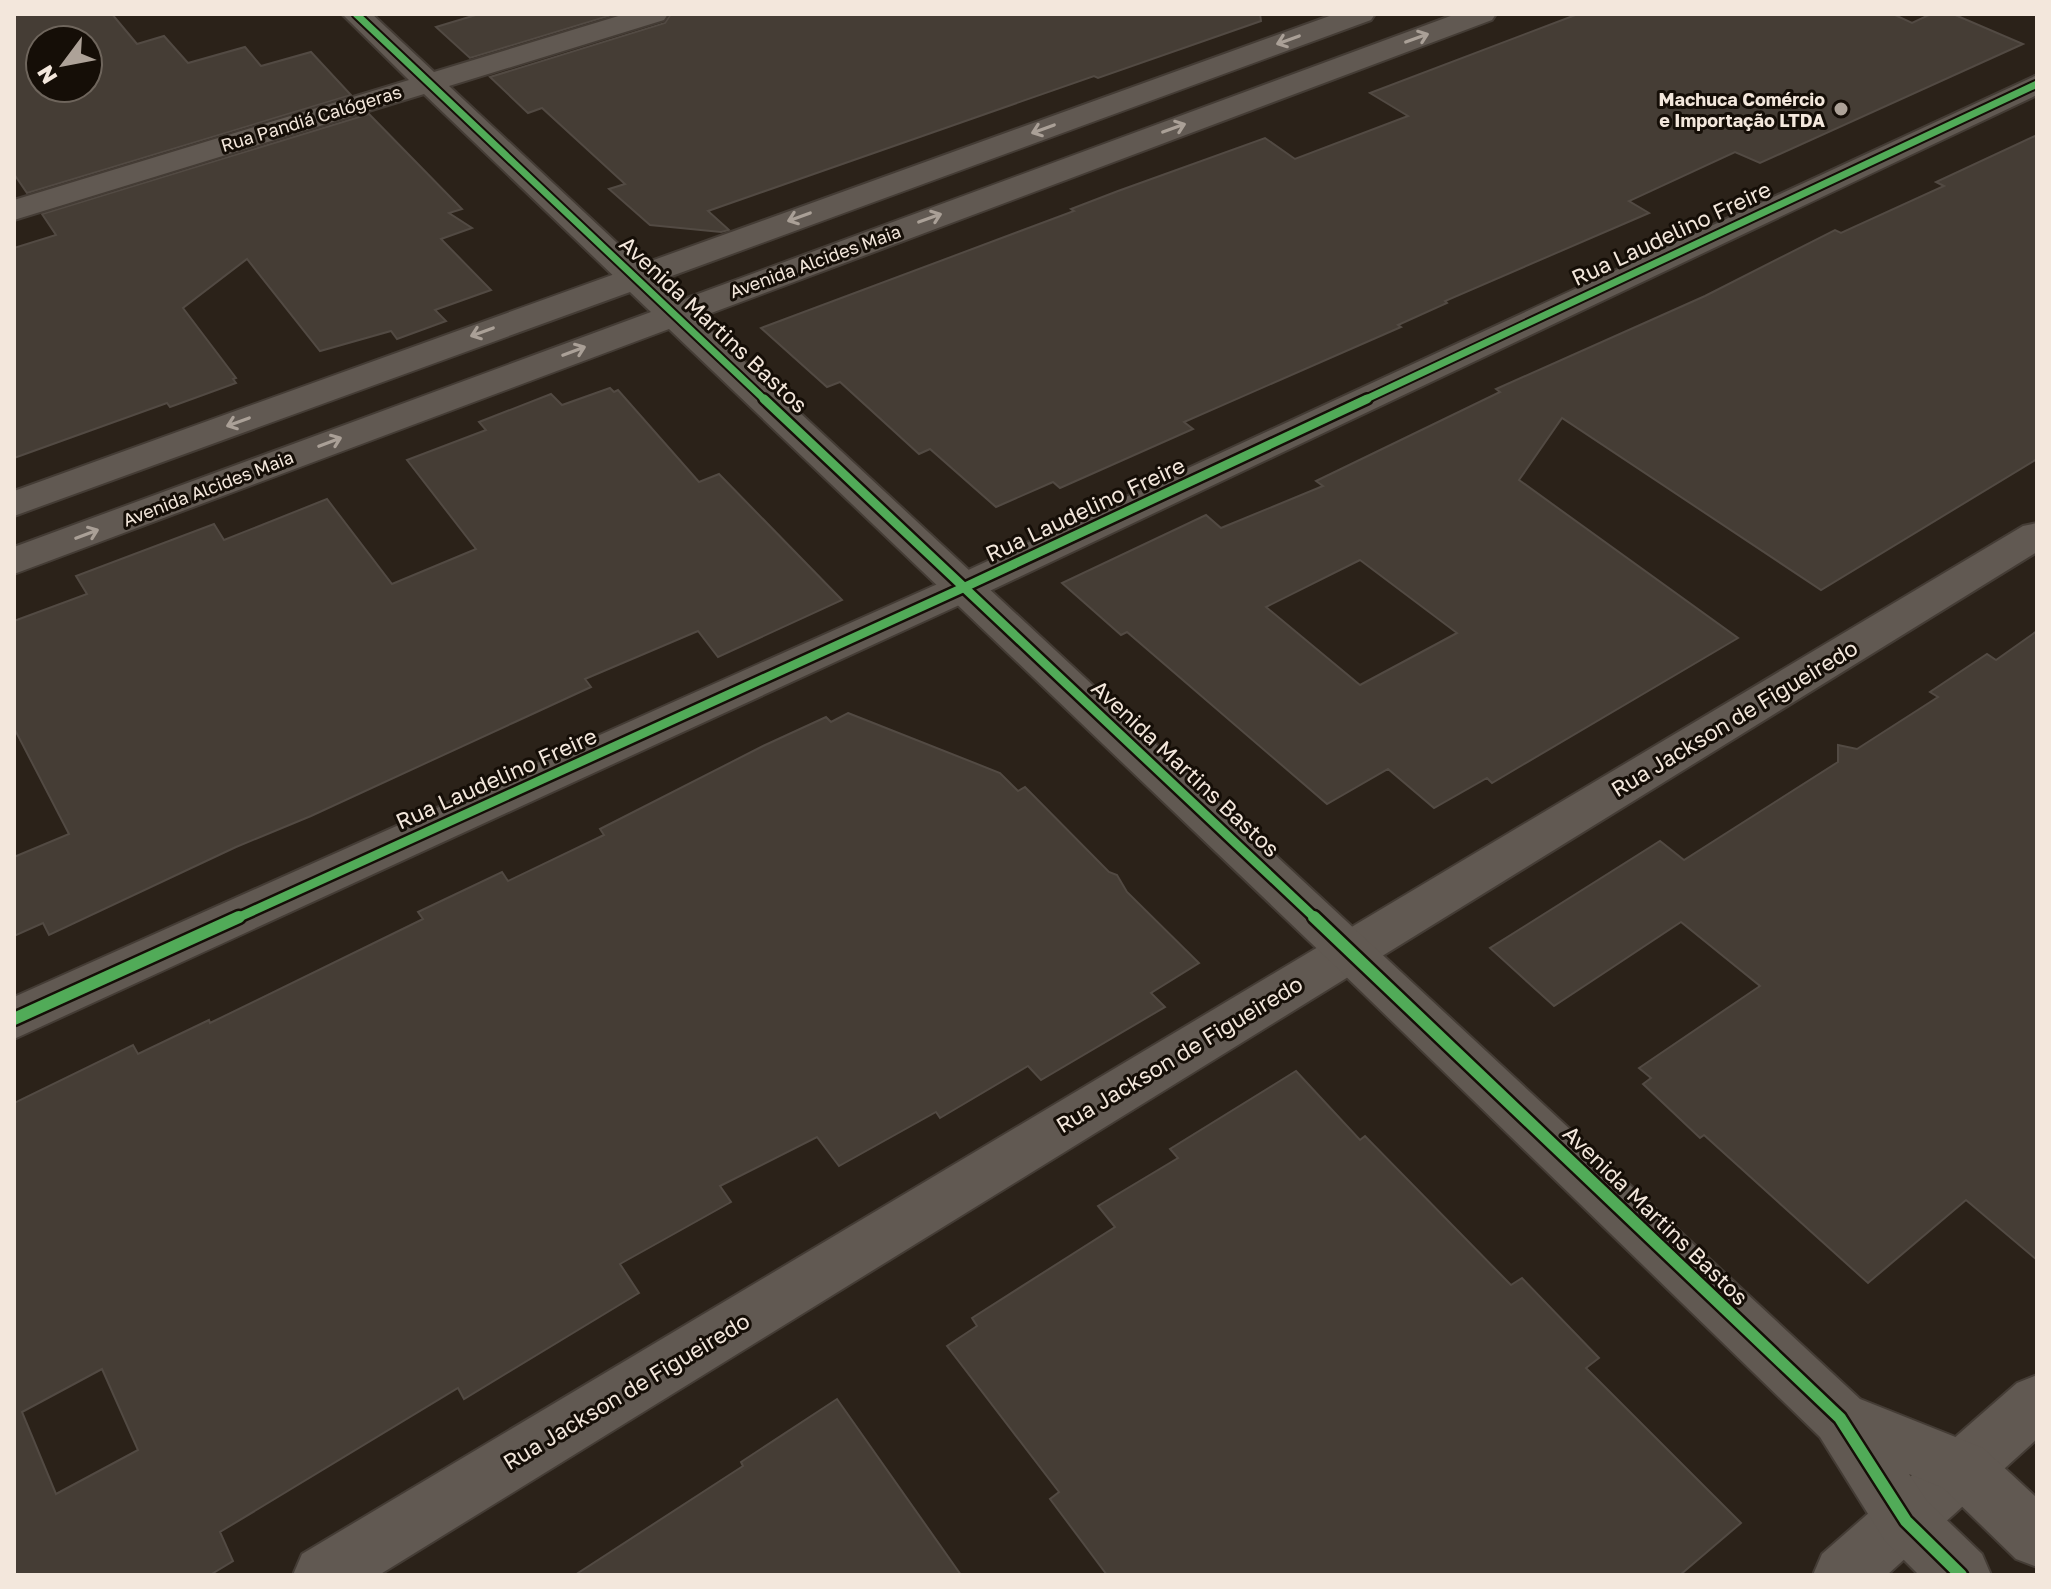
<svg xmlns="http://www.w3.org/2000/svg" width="2051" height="1589" font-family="'Golos Text',sans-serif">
<rect width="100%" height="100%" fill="#2b2219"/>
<g fill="#453d35" stroke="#524a43" stroke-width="2" fill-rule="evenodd">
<path d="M14,14H112L137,44L164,36L188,63L245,47L261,66L311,52L351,95L27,193L14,174ZM40,40H88V88H40Z"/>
<path d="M479,14H615L470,58L436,27Z"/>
<path d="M671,14H1260L1261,21L1098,78L1094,76L708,211L729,230L721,232L650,225L609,189L625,184L542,108L528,113L490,77L665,23Z"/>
<path d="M1578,14H1893L1912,23L1931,14H1953L2023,44L1760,163L1735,152L1629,201L1649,213L1445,301L1447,303L1398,325L1401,327L1184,422L1193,429L1060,488L1053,482L996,507L930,449L919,454L840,382L827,387L761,328L1074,211L1071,209L1118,191L1265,138L1295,159L1408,116L1370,93Z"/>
<path d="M369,114L462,209L449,213L472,228L441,239L491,290L435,310L446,321L397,339L391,331L320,351L247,259L183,308L236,378L233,379L236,383L170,407L167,403L14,458V248L56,235L42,214Z"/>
<path d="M2037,135V459L1821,590L1562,418L1519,480L1738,638L1492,783L1487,778L1434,808L1388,769L1327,804L1127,632L1121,635L1062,583L1206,515L1221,528L1323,486L1316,481L1500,392L1496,389L1705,296L1835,230L1841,233L1944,186L1936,182ZM1360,560L1457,633L1360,685L1266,607Z"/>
<path d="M610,388L614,392L618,390L699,482L719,474L842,600L718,657L698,631L585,679L591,687L515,722L311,816L236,847L49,935L43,923L14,936V857L69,834L14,728V621L87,594L76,576L214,524L224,540L327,499L392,584L476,549L407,460L486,430L479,422L551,394L562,405Z"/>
<path d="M2037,631V1260L1966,1200L1868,1283L1704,1135L1700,1138L1643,1084L1651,1078L1639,1068L1760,986L1681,922L1554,1006L1490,948L1660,841L1684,860L1838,762V745L1857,749L1938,697L1930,692L1987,654L1996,660Z"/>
<path d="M848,713L1000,773L1018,791L1025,787L1109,872L1117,875L1127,892L1199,963L1151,993L1165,1007L1041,1080L1028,1066L940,1118L936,1112L839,1166L817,1137L720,1186L731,1202L620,1264L639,1293L464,1399L458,1388L220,1532L233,1561L210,1575H14V1103L133,1045L138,1054L209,1020L210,1023L423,919L418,912L502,872L508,881L604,835L600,829L763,746L826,717L831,722ZM102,1369L138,1450L56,1494L22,1412Z"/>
<path d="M1296,1071L1360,1140L1365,1136L1511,1285L1522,1278L1599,1358L1586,1368L1741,1523L1680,1575H1107L1050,1499L1059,1492L947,1346L977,1326L972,1318L1115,1227L1098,1206L1178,1158L1170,1149Z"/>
<path d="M837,1399L961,1575H575L743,1466L741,1462Z"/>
</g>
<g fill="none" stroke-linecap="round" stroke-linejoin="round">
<defs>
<g id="minor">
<path d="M342,14H372L434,72L625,14H668L664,20L449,86L646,270L651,277L646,284L634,287L622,284L424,94L14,220V200L409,80Z"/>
<path d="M2037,75V95L979,596L14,1039V997L951,578Z"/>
<path d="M2037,523V552L379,1575H293L302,1554L2023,526Z"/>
<path d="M2037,1375V1439L1887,1575H1813L1822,1554L2017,1383Z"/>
</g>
<path id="tertiary" d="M1335,14H1375L1371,20L658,281L679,301L1456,14H1496L1492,20L698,318L1860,1399L1983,1448L2037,1498V1567L2016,1559L1943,1488L1909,1474L1927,1501L1982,1554L1991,1575H1919L1885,1541L1820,1437L1332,963L669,329L14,574V547L651,312L630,292L14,516V491Z"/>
</defs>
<use href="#minor" stroke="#443c35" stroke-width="4"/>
<use href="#tertiary" stroke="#443c35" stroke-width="4"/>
<use href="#minor" fill="#615952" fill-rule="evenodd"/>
<use href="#tertiary" fill="#615952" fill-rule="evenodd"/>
<defs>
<g id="cycleway-far2">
<path d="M356,14L766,401"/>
<path d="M1362,401L2037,84"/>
</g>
<g id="cycleway-far1">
<path d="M764,399L1316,919"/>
<path d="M235,919L965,587L1367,399"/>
</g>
<g id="cycleway">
<path d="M1314,917L1840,1418L1906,1521L1961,1575"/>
<path d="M14,1019L239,917"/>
</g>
</defs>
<use href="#cycleway-far2" stroke="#150e07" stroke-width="11"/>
<use href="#cycleway-far1" stroke="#150e07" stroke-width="14"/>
<use href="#cycleway" stroke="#150e07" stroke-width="17"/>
<use href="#cycleway-far2" stroke="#51ab58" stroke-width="7"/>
<use href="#cycleway-far1" stroke="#51ab58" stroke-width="9"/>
<use href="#cycleway" stroke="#51ab58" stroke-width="12"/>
</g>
<defs><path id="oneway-shaft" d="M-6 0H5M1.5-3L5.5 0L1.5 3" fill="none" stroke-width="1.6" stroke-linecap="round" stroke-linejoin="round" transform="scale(2)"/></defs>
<g stroke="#aaa097">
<use href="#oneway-shaft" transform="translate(1417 38) rotate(-20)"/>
<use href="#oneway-shaft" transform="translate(1288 40) rotate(160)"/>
<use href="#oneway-shaft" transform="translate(1174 128) rotate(-20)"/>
<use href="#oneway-shaft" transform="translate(1043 129) rotate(160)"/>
<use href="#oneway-shaft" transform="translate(799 217) rotate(160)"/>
<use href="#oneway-shaft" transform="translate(930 218) rotate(-20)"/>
<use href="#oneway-shaft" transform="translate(482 332) rotate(160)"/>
<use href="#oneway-shaft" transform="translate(574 351) rotate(-21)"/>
<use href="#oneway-shaft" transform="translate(238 422) rotate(160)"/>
<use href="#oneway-shaft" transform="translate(330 442) rotate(-21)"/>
<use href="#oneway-shaft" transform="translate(87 534) rotate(-21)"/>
</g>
<circle fill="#ada298" stroke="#150e07" stroke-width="3" cx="1841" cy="109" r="8"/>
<g text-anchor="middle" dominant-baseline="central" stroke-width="6" stroke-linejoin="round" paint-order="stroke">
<g font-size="18" font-weight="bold" fill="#f3e7dc" stroke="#150e07" text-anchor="end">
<text x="1825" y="99">Machuca Comércio<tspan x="1825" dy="21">e Importação LTDA</tspan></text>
</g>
<g font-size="18" fill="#f3e7dc" stroke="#150e07">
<text transform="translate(311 118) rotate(-17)">Rua Pandiá Calógeras</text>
<text transform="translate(815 261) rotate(-20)">Avenida Alcides Maia</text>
<text transform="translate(208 488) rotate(-21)">Avenida Alcides Maia</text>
</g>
<g font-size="22" fill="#f3e7dc" stroke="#150e07">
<text transform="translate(1671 233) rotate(-25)">Rua Laudelino Freire</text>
<text transform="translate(714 324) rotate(43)">Avenida Martins Bastos</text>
<text transform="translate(1085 509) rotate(-25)">Rua Laudelino Freire</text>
<text transform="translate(1734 718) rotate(-31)">Rua Jackson de Figueiredo</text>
<text transform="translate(1186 768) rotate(43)">Avenida Martins Bastos</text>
<text transform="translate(496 778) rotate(-24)">Rua Laudelino Freire</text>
<text transform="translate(1179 1054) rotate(-31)">Rua Jackson de Figueiredo</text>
<text transform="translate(1656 1215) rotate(44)">Avenida Martins Bastos</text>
<text transform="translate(626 1391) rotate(-31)">Rua Jackson de Figueiredo</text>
</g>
</g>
<rect width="2051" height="1589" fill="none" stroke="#f3e7dc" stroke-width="32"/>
<g transform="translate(64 64) rotate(238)"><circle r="38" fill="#150e07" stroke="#6e655c" stroke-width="2"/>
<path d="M0-6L14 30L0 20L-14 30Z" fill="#ada298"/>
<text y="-12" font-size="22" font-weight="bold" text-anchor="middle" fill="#f3e7dc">N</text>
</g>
</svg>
